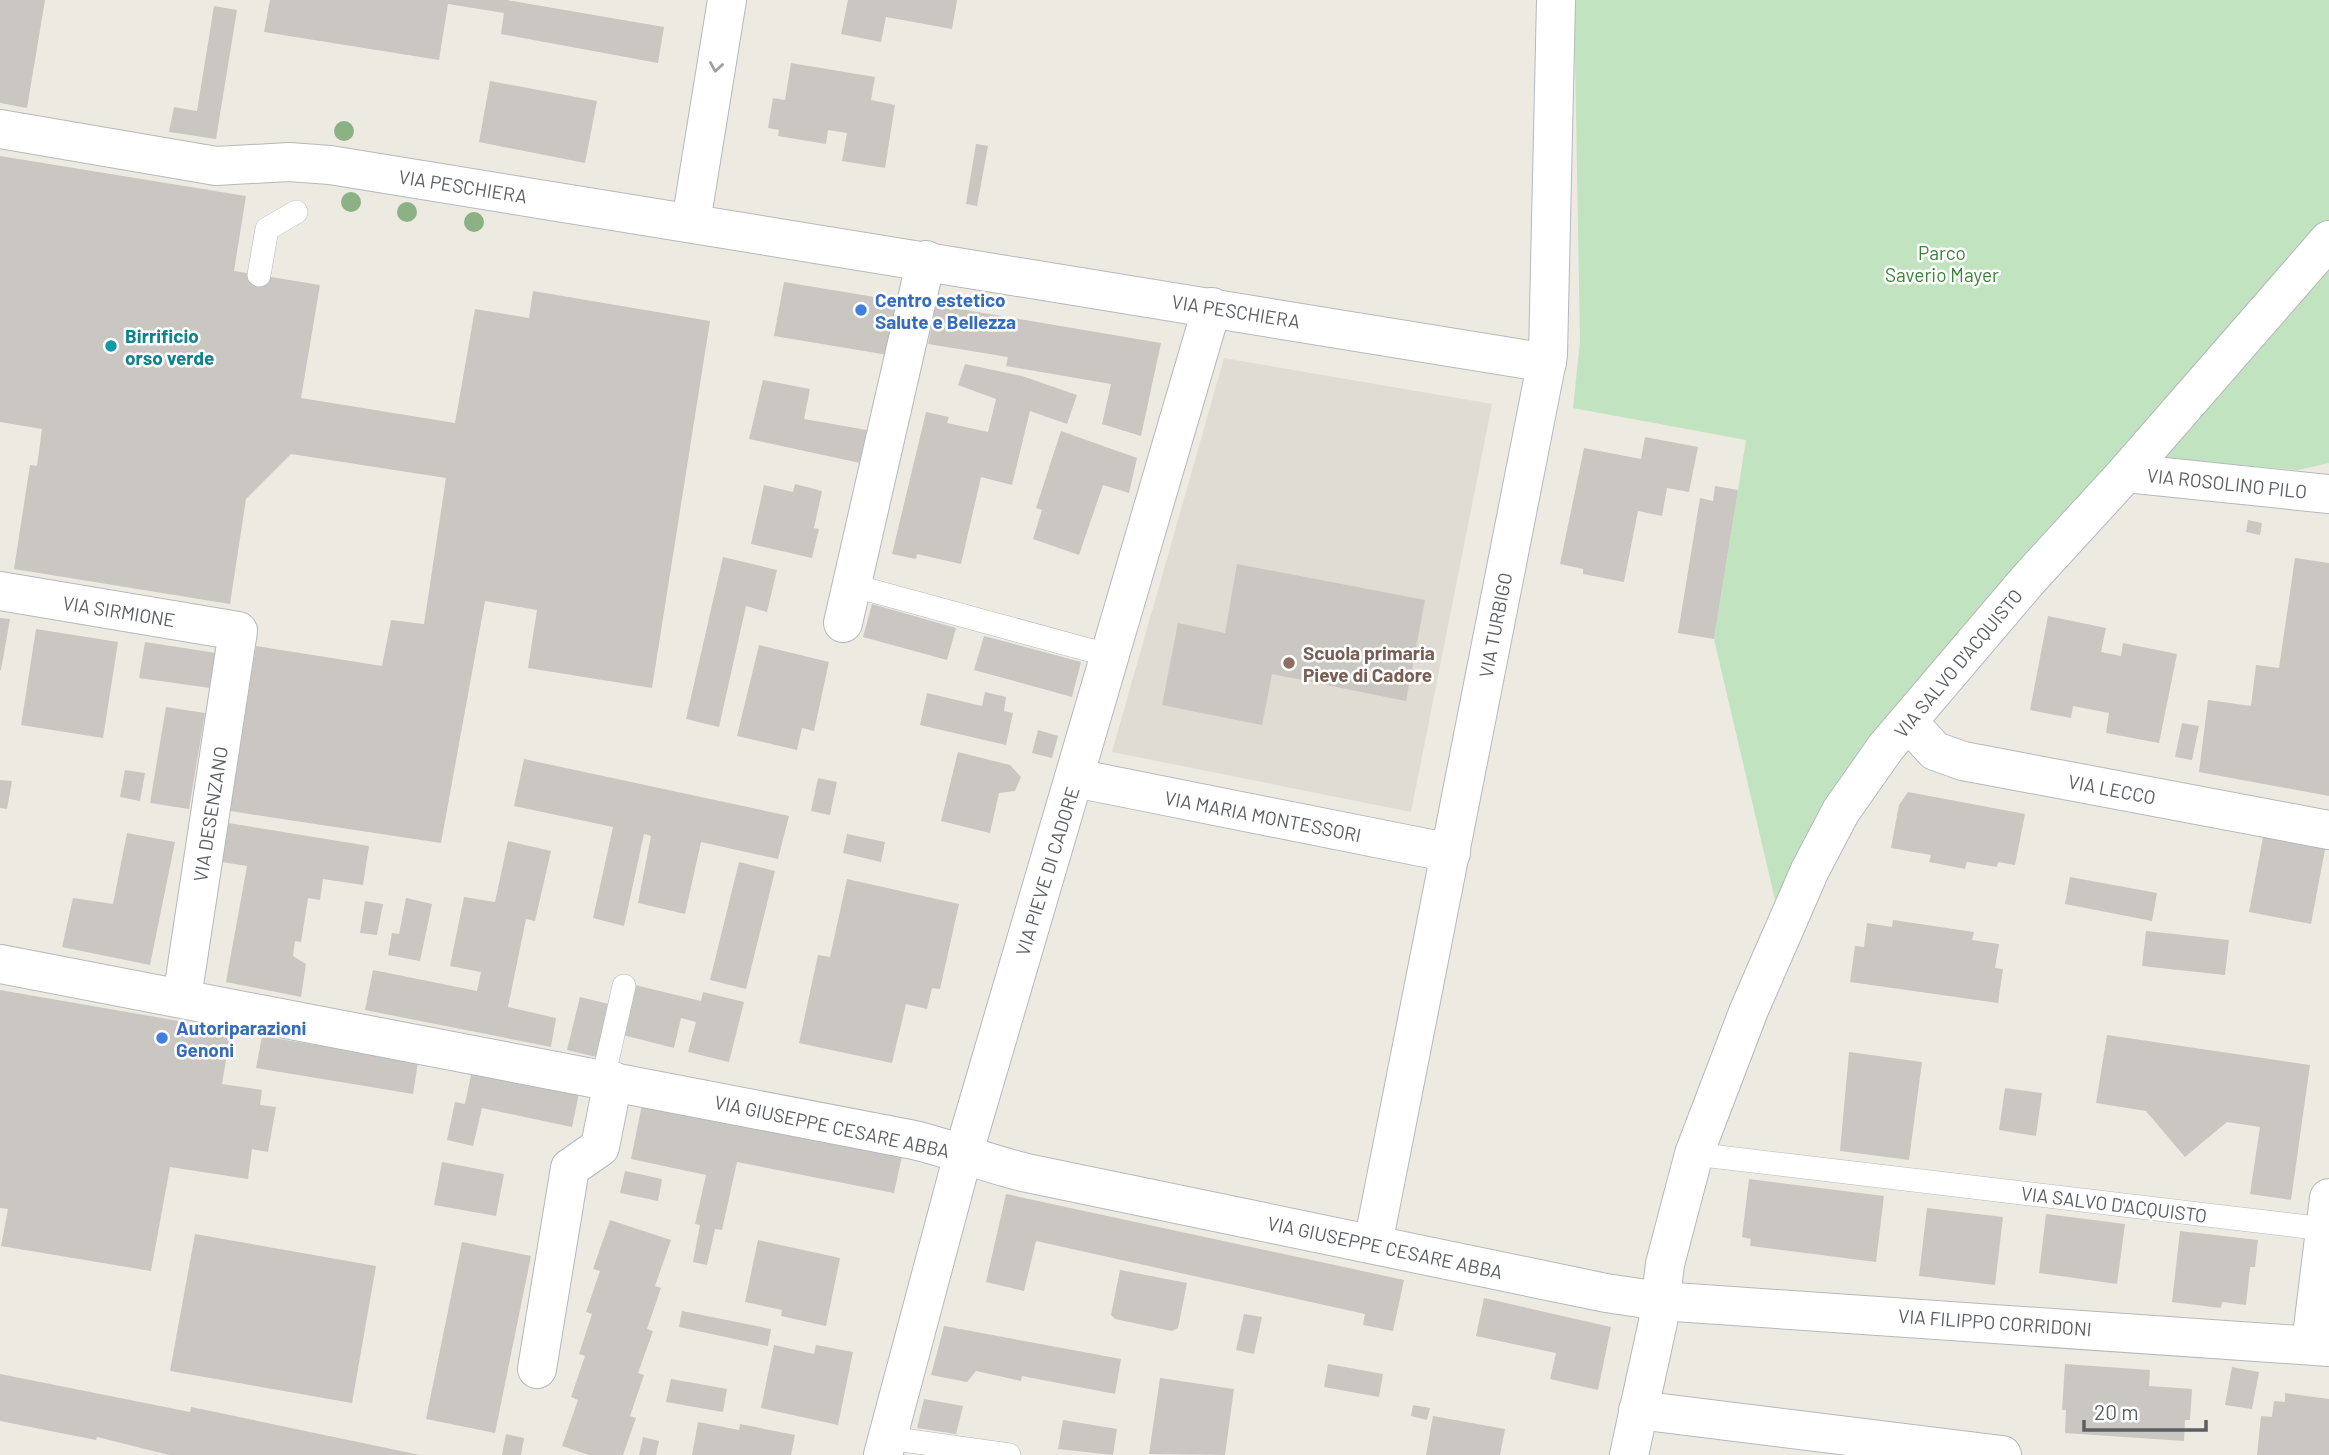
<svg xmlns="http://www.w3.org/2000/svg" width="2329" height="1455" font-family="Barlow,sans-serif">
<rect width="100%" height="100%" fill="#edeae2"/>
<path fill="#e0dbd3" d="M1224,358L1492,404L1411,812L1112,752Z"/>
<path fill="#c2e3bf" d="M1574,0H2329V463L2298,470L2122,455L1776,904L1714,639L1746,440L1573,408L1580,342Z"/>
<g fill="#cac7c2">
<path d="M0,0H45L27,108L0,103Z"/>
<path d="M270,0H507L664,27L658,63L501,34L504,13L448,4L439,60L264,32Z"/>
<path d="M848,0H957L952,29L886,17L881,42L841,34Z"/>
<path d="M214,6L237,10L216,139L169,132L174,107L197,111Z"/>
<path d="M791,63L875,77L871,100L895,105L885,168L842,161L847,133L828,130L826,144L778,136L779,130L768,128L773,98L785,100Z"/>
<path d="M490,81L597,101L585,163L479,142Z"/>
<path d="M976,144L988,146L977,206L966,204Z"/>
<path d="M0,156L246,196L234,271L320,285L301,398L455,423L475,309L529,318L533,291L710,321L652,688L528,668L537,610L485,601L441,843L230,811L256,646L382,666L391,620L424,624L446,478L291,454L246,499L230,604L14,569L30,465L37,466L42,429L0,422Z"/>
<path d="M784,282L899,301L888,355L774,336Z"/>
<path d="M936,305L1161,343L1141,436L1102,424L1111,384L1006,366L1008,357L928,344Z"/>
<path d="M965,364L1022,376L1077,395L1067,424L1030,411L1012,485L981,477L961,564L917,554L916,559L892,554L926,412L949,417L947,423L988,432L996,399L958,385Z"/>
<path d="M763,380L810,389L804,419L867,430L860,463L749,439Z"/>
<path d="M1061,431L1137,458L1129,493L1103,485L1079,555L1033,539L1042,510L1036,508Z"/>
<path d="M1645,437L1698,447L1689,492L1667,488L1662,516L1638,511L1624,582L1583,574V569L1560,564L1584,448L1641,459Z"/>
<path d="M795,484L822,491L814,528L819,529L812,558L751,544L764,485L793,492Z"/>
<path d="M1715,486L1738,490L1714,639L1678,633L1700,498L1713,501Z"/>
<path d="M2248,520L2262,523L2260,535L2246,532Z"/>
<path d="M723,557L777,570L767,612L746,606L719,727L686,719Z"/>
<path d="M2295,558L2329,563V796L2199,772L2208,700L2251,706L2256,665L2279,668Z"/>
<path d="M1237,564L1425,600L1406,701L1272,674L1262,725L1162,705L1178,623L1225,633Z"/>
<path d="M872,604L956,628L947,660L863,637Z"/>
<path d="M2048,616L2106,628L2101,652L2121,656L2123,643L2177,654L2159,743L2106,733L2109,713L2073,706L2071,718L2030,710Z"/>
<path d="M0,618L10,619L1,670H0Z"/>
<path d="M36,629L118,642L103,738L21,725Z"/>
<path d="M984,636L1081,662L1072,697L974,670Z"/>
<path d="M145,642L216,653L210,688L139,678Z"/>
<path d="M759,645L829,662L814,731L802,728L797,750L737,736Z"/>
<path d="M985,692L1006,697L1004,711L1013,713L1006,745L920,725L927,693L982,706Z"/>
<path d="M166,707L205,713L189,809L150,803Z"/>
<path d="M2182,723L2199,726L2192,760L2175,757Z"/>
<path d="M1038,730L1058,736L1052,758L1032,753Z"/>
<path d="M958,752L1010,765L1021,777L1015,791L999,793L990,833L941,821Z"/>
<path d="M524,759L789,816L778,859L701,842L685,914L638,903L651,836L644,834L624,926L593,918L613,827L514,806Z"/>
<path d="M125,770L145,773L140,801L120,797Z"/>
<path d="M818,778L837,782L830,815L811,811Z"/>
<path d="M0,780L12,781L7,809L0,808Z"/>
<path d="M1908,792L2025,814L2015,865L1998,862L1997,867L1967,862L1965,869L1929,862L1931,855L1891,848L1899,805Z"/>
<path d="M228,823L369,846L363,885L323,879L320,900L308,898L301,942L295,941L293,956L306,964L301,997L226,982L247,866L222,862Z"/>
<path d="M2264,832L2326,844L2311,924L2249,912Z"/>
<path d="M127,833L175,842L150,965L62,947L73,898L113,904Z"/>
<path d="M847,834L885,842L881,862L843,853Z"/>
<path d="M508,841L551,851L535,921L526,919L508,1007L556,1018L551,1047L365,1010L373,970L477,991L481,972L450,966L464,897L495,902Z"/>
<path d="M739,862L775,871L746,989L710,980Z"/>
<path d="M2070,877L2157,893L2152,921L2065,904Z"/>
<path d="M847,879L959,904L940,989L932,988L927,1009L906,1004L892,1063L799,1043L818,955L830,957Z"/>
<path d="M406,898L432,904L420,961L388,955L392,933L399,934Z"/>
<path d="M365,901L383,904L377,935L360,933Z"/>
<path d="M1893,920L1974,932L1972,940L1999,944L1995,968L2003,969L1998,1003L1850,982L1855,946L1864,947L1867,923L1892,927Z"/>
<path d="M2146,931L2229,940L2225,975L2142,966Z"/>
<path d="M635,985L701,1001L703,992L744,1002L729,1062L688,1052L696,1022L681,1018L674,1048L623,1035Z"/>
<path d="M0,990L231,1030L222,1084L262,1090L260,1105L276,1107L268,1152L252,1149L248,1179L170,1167L151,1271L1,1246L8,1209L0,1208Z"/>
<path d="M580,997L609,1004L596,1057L567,1050Z"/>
<path d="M2107,1035L2310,1065L2291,1200L2250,1194L2260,1127L2227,1122L2185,1157L2146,1111L2096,1103Z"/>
<path d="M262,1036L418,1062L413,1094L256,1068Z"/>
<path d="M1849,1052L1922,1062L1909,1160L1840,1151Z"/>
<path d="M472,1070L579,1093L572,1127L482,1108L473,1146L447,1140L455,1102L465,1104Z"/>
<path d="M2005,1088L2042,1093L2036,1136L1999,1130Z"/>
<path d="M642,1104L902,1156L894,1193L737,1162L722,1230L715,1229L707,1265L693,1262L700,1225L695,1224L706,1175L631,1159Z"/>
<path d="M442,1162L504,1174L496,1216L434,1205Z"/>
<path d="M625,1171L662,1179L658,1201L620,1193Z"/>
<path d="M1749,1179L1884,1196L1876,1262L1750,1246L1751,1239L1742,1237Z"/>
<path d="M1006,1194L1404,1280L1393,1331L1363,1325L1365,1314L1036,1241L1024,1291L986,1282Z"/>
<path d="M1927,1208L2003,1217L1995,1285L1919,1276Z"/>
<path d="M2046,1214L2125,1224L2117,1284L2039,1273Z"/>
<path d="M610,1220L671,1240L655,1286L661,1288L647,1329L653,1331L638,1373L644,1375L630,1416L636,1418L623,1455H589L562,1446L578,1400L571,1397L585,1356L579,1354L592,1314L586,1312L600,1271L593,1269Z"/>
<path d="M2180,1231L2258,1240L2255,1267H2250L2246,1305L2222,1302L2221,1308L2172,1302Z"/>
<path d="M195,1234L376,1266L352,1403L170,1371Z"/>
<path d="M758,1240L840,1258L826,1326L781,1316L782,1310L745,1302Z"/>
<path d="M462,1242L531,1256L495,1433L426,1419Z"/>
<path d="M1120,1270L1187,1283L1178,1328L1172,1331L1115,1319L1111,1315Z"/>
<path d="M1484,1298L1611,1327L1598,1390L1550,1379L1556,1353L1476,1336Z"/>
<path d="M682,1311L771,1329L768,1346L679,1327Z"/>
<path d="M1244,1314L1262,1317L1254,1354L1236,1350Z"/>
<path d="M944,1326L1121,1359L1115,1394L1022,1376L1021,1381L976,1371L967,1382L931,1375Z"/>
<path d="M774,1345L814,1354L816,1345L853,1352L838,1425L761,1408Z"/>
<path d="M1328,1364L1383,1374L1379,1397L1324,1387Z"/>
<path d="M2065,1364L2150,1370L2149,1386L2192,1389L2190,1420H2185L2184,1441L2065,1433L2066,1410H2062Z"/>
<path d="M2232,1367L2259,1372L2252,1409L2225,1405Z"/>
<path d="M0,1374L190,1412L191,1407L420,1455H169L97,1437L96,1440L0,1421Z"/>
<path d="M1160,1378L1234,1389L1225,1455L1149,1454Z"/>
<path d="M671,1379L727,1389L723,1412L666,1402Z"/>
<path d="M2285,1393L2329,1399V1455H2257L2261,1416L2272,1417L2274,1401L2285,1402Z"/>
<path d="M924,1399L963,1406L956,1434L917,1428Z"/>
<path d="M1413,1405L1430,1408L1427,1420L1411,1416Z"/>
<path d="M1433,1416L1505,1429L1500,1455H1426Z"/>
<path d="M1063,1420L1117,1429L1113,1455L1058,1449Z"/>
<path d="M698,1422L739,1430L740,1424L795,1435L791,1455H692Z"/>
<path d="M506,1434L524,1438L521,1455H502Z"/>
<path d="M643,1437L659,1441L656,1455H639Z"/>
</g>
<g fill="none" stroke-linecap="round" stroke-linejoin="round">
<defs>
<g id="lane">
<path d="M259,275L267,229L296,212"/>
<path d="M851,585L1111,656"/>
<path d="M603,1079L624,986"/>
<path d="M1694,1154L2325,1229"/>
<path d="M888,1438L1009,1455"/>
</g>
<g id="street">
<path d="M0,129L216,166L289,162L330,165L1547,363"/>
<path d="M691,222L727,0"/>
<path d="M2126,473L2329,494"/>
<path d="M0,591L238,631L182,998"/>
<path d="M843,623L926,260"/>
<path d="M1909,723L1935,751L1963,761L2329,830"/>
<path d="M1075,778L1451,853"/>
<path d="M0,964L914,1140C952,1149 988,1164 1027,1173L1606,1293L1660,1301L2329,1347"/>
<path d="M1373,1244L1548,355L1556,0"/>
<path d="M2311,1344L2329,1198"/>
<path d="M537,1369L570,1168L600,1147L613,1081"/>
<path d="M1638,1410L2002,1455"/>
<path d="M883,1455L963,1155L1212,307"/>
<path d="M1629,1455L1658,1322L1665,1264L1694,1154L1749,1010L1810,870L1841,811L1886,747L2028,580L2126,473L2329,240"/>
</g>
</defs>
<use href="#lane" stroke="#b5b8bc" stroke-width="24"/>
<use href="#street" stroke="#b5b8bc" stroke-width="40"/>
<use href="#lane" stroke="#fff" stroke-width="23"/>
<use href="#street" stroke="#fff" stroke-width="38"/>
</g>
<g fill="#8bb185">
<circle cx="344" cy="131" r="10"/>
<circle cx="351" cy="202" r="10"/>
<circle cx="407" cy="212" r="10"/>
<circle cx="474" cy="222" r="10"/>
</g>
<defs><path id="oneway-chevron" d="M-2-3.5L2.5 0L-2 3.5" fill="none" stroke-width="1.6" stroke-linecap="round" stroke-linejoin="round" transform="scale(1.75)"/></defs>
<use stroke="#9d9fa1" href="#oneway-chevron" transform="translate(716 67) rotate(99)"/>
<g fill="#3f7fe0" stroke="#fff" stroke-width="2.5">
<circle cx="861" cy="310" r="7"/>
<circle cx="162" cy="1038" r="7"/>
</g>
<circle fill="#0f9aa8" stroke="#fff" stroke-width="2.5" cx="111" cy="346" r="7"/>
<circle fill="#8d6e63" stroke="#fff" stroke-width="2.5" cx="1289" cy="663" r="7"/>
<g text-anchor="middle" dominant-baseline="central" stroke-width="5" stroke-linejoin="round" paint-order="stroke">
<g font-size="19" fill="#5b5f62" stroke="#fff">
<text transform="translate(463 186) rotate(9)">VIA PESCHIERA</text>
<text transform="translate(1236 311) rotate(9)">VIA PESCHIERA</text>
<text transform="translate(2227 483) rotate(6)">VIA ROSOLINO PILO</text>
<text transform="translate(119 611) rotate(9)">VIA SIRMIONE</text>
<text transform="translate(1495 625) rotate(-79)">VIA TURBIGO</text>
<text transform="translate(1958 663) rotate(-50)">VIA SALVO D'ACQUISTO</text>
<text transform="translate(2112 789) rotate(11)">VIA LECCO</text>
<text transform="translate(210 814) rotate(-81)">VIA DESENZANO</text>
<text transform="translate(1263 816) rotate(11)">VIA MARIA MONTESSORI</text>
<text transform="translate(1047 871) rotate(-73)">VIA PIEVE DI CADORE</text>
<text transform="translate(832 1126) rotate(12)">VIA GIUSEPPE CESARE ABBA</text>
<text transform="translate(2114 1204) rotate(7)">VIA SALVO D'ACQUISTO</text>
<text transform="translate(1385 1247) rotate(12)">VIA GIUSEPPE CESARE ABBA</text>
<text transform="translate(1995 1322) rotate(4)">VIA FILIPPO CORRIDONI</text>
</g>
<g font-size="19" fill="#3a8339" stroke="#fff">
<text x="1942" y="252">Parco<tspan x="1942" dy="22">Saverio Mayer</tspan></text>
</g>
<g font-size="19" font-weight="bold" fill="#366cbe" stroke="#fff" text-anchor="start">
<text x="875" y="299">Centro estetico<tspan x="875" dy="22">Salute e Bellezza</tspan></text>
<text x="176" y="1027">Autoriparazioni<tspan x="176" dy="22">Genoni</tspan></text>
</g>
<g font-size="19" font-weight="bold" fill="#0d838f" stroke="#fff" text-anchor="start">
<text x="125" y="335">Birrificio<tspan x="125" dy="22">orso verde</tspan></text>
</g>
<g font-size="19" font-weight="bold" fill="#785e54" stroke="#fff" text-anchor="start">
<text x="1303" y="652">Scuola primaria<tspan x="1303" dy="22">Pieve di Cadore</tspan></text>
</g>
</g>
<path d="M2084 1420v10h122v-10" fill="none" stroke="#5b5f62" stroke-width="3.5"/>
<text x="2094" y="1420" font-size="21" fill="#5b5f62" stroke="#ffffff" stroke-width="5" paint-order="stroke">20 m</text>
</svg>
